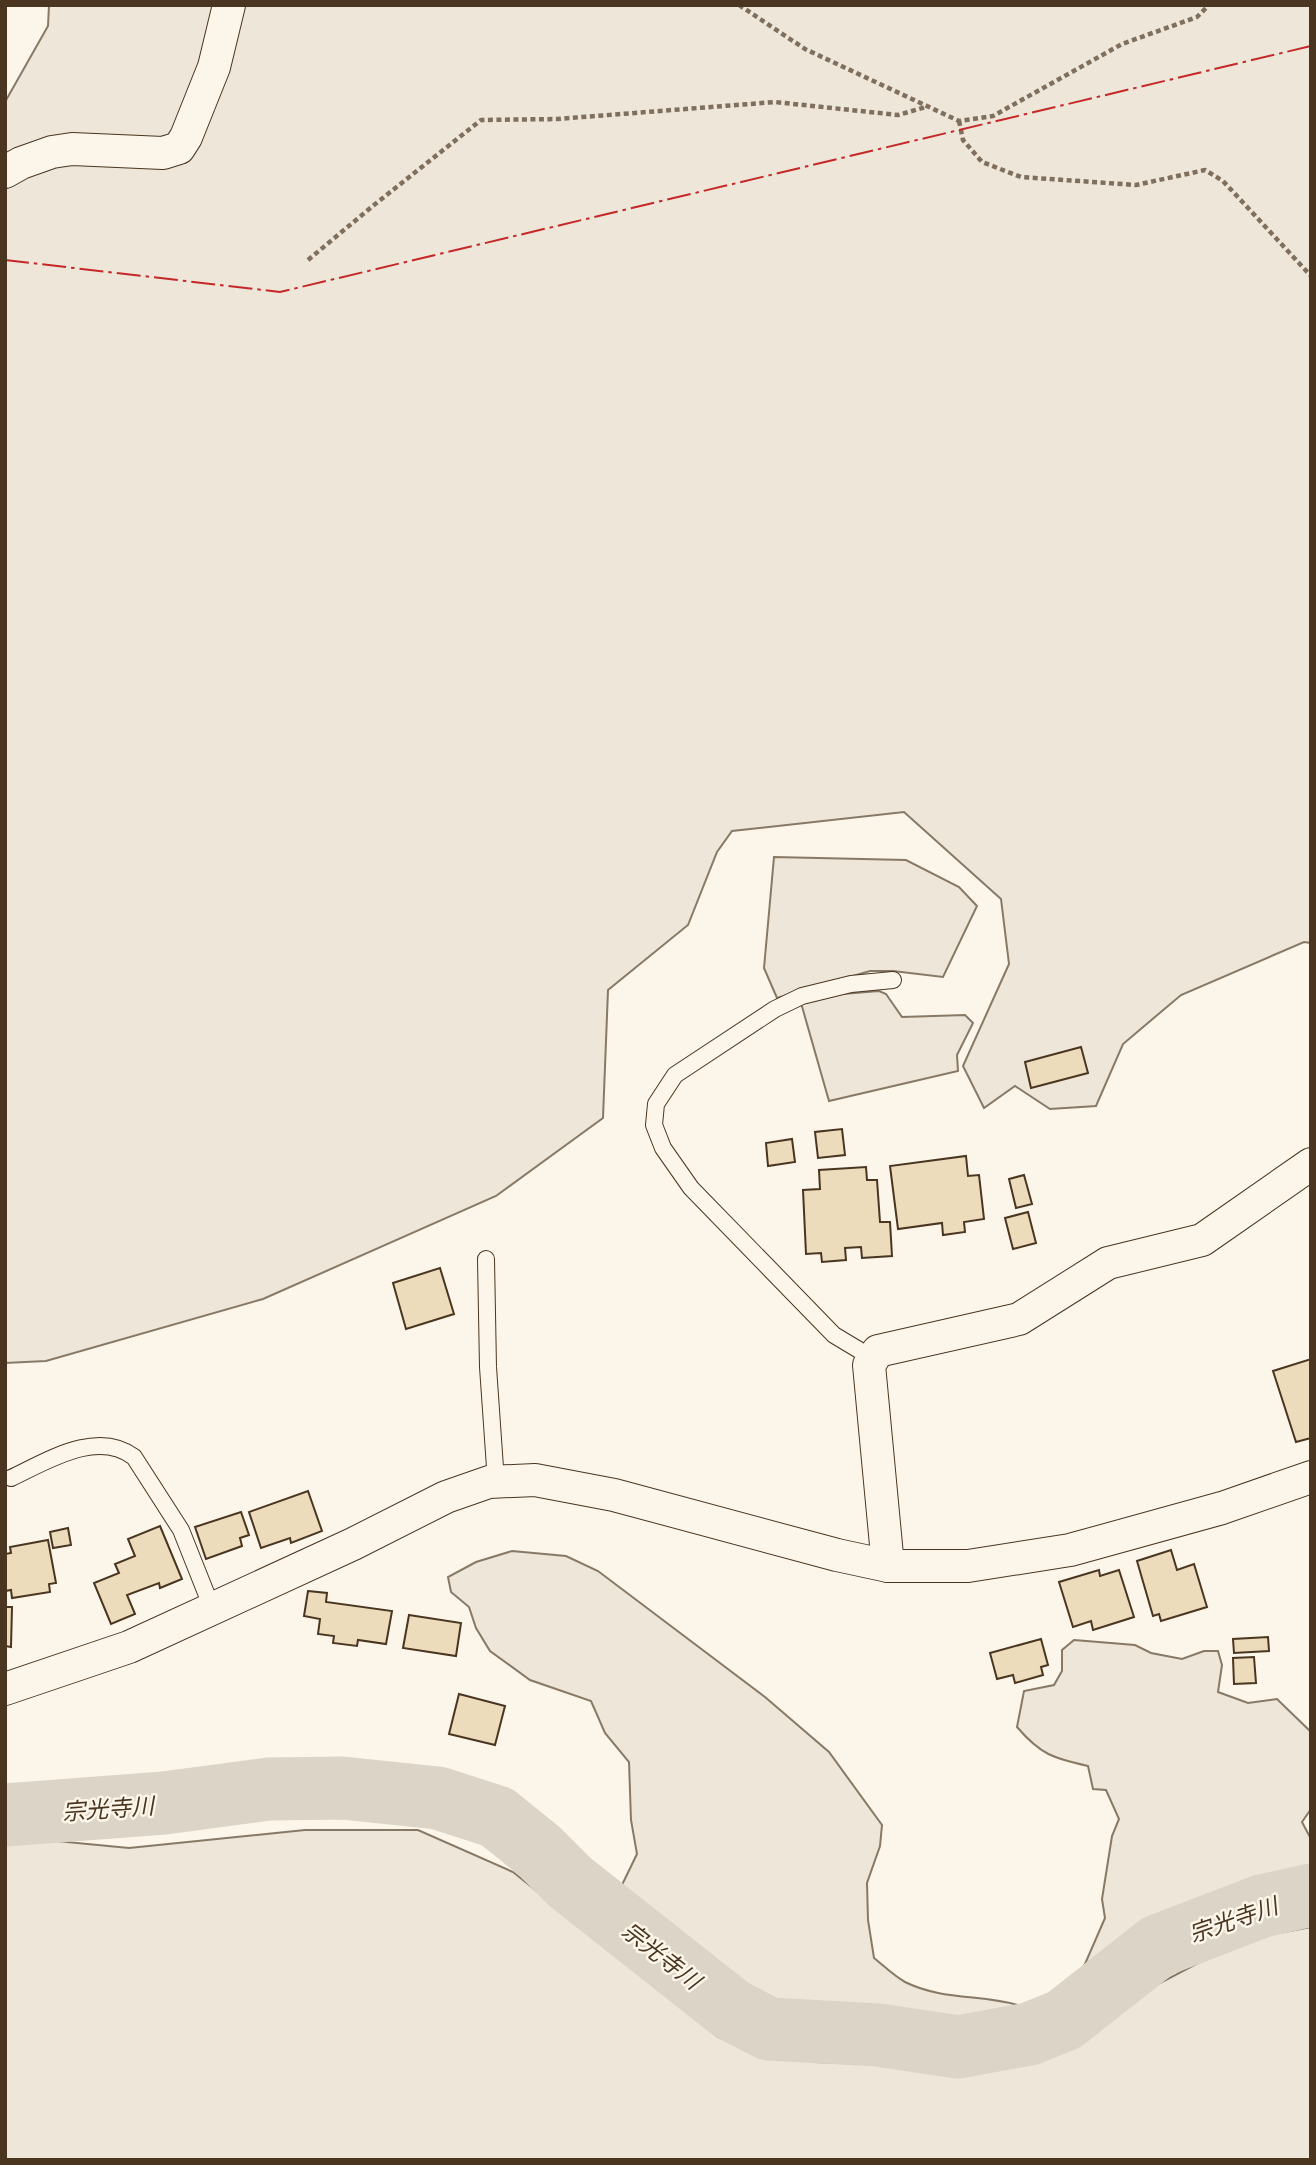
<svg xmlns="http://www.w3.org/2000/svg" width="1316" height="2165" font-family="'Noto Sans','Noto Sans JP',sans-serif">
<rect width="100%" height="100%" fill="#fbf6e9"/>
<g fill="#ede6d9" stroke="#887966" stroke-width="2">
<path d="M49,5H1311V943L1304,942L1181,995L1123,1044L1096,1106L1050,1109L1015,1086L984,1108L963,1066L1009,964L1001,899L904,812L732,831L717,852L688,925L608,990L603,1118L496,1196L263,1299L46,1361L5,1363V102L48,26Z"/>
<path d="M774,857L906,860L959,887L977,906L943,977L893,971H870L777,998L764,968Z"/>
<path d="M879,991L886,994L902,1017L965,1015L973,1023L957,1055L958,1071L829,1101L801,1003L830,995Z"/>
<path d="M512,1551L566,1556L598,1571L765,1697L829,1752L882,1825L880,1846L867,1883L868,1920L874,1958C884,1966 894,1976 905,1982C943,2001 986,1994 1025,2007L1015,2021L896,2018L821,2014L760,2007L681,1946L653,1916L623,1899L619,1891L637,1854L631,1820L629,1762L605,1733L591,1701L530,1680L490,1651L476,1628L469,1607L451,1592L448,1577L476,1562Z"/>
<path d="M1074,1640L1135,1645L1151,1653L1182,1659L1204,1651H1218L1222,1665L1218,1692L1248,1703L1277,1699L1311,1732V1809L1302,1822L1311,1839V1884L1236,1900L1161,1930L1100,1973L1084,1979L1077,1975L1085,1964L1105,1918L1102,1899L1112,1836L1119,1819L1106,1790L1093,1789L1088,1766C1053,1758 1041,1755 1017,1727L1024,1691L1054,1685L1062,1671V1650Z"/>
<path d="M305,1830H418L513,1872L718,2037L815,2062L884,2064L953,2073L1049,2048L1137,1995L1242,1940L1311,1927V2160H5V1836L129,1848Z"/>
</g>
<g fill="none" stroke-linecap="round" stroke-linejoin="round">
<path stroke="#dcd4c6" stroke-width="63" d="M5,1815L164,1803L269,1789L342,1788L438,1798L497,1817L539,1851L570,1882L732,2010L769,2029L878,2035L958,2047L1029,2034L1064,2020L1158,1946L1262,1906L1311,1895"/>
</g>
<g fill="#ecdcbc" stroke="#4a3520" stroke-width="2">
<path d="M1081,1047L1088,1073L1031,1088L1025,1062Z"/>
<path d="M842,1129L845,1155L818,1158L815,1132Z"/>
<path d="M792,1139L795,1162L768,1166L766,1143Z"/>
<path d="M966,1156L968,1176L979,1175L984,1219L964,1222L965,1232L943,1235L942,1223L898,1229L890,1166Z"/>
<path d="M866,1167L867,1180H877L880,1222H890L892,1256L862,1258L861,1247L845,1248L846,1260L822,1262L821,1253L806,1254L803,1190L820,1189L819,1170Z"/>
<path d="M1024,1175L1032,1204L1016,1208L1009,1179Z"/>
<path d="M1028,1212L1036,1243L1013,1249L1005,1218Z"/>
<path d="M440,1268L454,1314L406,1329L393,1283Z"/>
<path d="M1311,1359V1438L1296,1442L1273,1371Z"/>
<path d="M308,1491L322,1531L291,1543L290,1538L261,1548L249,1512Z"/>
<path d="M241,1512L249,1535L240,1538L242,1546L206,1559L195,1527Z"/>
<path d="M160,1526L182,1579L160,1588L159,1583L127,1595L135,1614L111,1624L94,1583L119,1573L115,1564L135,1556L128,1539Z"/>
<path d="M68,1528L71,1545L53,1548L50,1532Z"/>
<path d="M48,1540L56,1583L49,1584L50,1592L12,1598L11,1590L5,1591V1554L11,1553L10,1547Z"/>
<path d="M1171,1550L1177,1570L1194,1564L1207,1607L1161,1621L1159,1614L1153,1616L1137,1561Z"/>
<path d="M1099,1570L1100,1576L1119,1570L1134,1617L1093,1630L1091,1621L1073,1627L1059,1582Z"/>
<path d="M308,1591L327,1593L326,1602L392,1611L386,1644L358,1640L357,1646L333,1643L334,1636L318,1634L320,1619L304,1616Z"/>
<path d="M5,1607H12L11,1647L5,1646Z"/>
<path d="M409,1615L461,1623L456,1656L403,1648Z"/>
<path d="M1268,1637L1269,1651L1234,1653L1233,1639Z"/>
<path d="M1041,1639L1048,1665L1041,1667L1043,1675L1015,1683L1013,1675L997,1679L990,1653Z"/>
<path d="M1254,1657L1256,1683L1234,1684L1233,1658Z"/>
<path d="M459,1694L505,1706L495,1745L449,1734Z"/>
</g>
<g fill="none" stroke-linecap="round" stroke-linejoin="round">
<defs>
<g id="service">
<path d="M486,1259L488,1367L496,1482"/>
<path d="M874,1359L834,1335L691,1188L663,1148L654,1125L656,1104L675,1075L775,1009L802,996L851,984L893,980"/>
<path d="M11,1478C47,1461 97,1429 134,1457L181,1530L212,1608"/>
</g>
<g id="minor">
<path d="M5,172L21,163L52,152L72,149L163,153L179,148L186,137L214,67L229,5"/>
<path d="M888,1566L869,1365L878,1351L1019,1319L1108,1263L1202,1240L1311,1164"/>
<path d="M5,1689L129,1647L353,1544L446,1497L489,1482L535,1480L614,1495L837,1555L888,1566H968L1070,1550L1222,1508L1311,1477"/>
</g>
</defs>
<use href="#service" stroke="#4a3520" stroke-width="18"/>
<use href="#minor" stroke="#4a3520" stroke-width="34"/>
<g stroke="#7f6f5c" stroke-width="4.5" stroke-dasharray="5 3.5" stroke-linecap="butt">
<path d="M739,5L805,49L959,121L993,116L1122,44L1197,17L1209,5"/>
<path d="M959,121L963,140L982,162L1021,177L1136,185L1205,170L1223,181L1311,276"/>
<path d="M308,260L374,205L481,120L557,119L775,102L898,115L926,107"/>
</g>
<use href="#service" stroke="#fbf6e9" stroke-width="16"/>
<use href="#minor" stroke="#fbf6e9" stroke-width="32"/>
<path stroke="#c62828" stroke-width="2" stroke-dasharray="24 5 3.5 5" stroke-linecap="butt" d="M5,260L280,292L1311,46"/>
</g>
<g text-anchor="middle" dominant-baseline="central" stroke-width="5" stroke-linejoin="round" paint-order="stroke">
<g font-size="23" font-style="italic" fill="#4a3520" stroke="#fbf6e9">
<text transform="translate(108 1808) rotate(-4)">宗光寺川</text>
<text transform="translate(1233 1919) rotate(-19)">宗光寺川</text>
<text transform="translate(662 1955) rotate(38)">宗光寺川</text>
</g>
</g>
<rect width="1316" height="2165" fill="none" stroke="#4a3520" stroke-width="14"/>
</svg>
